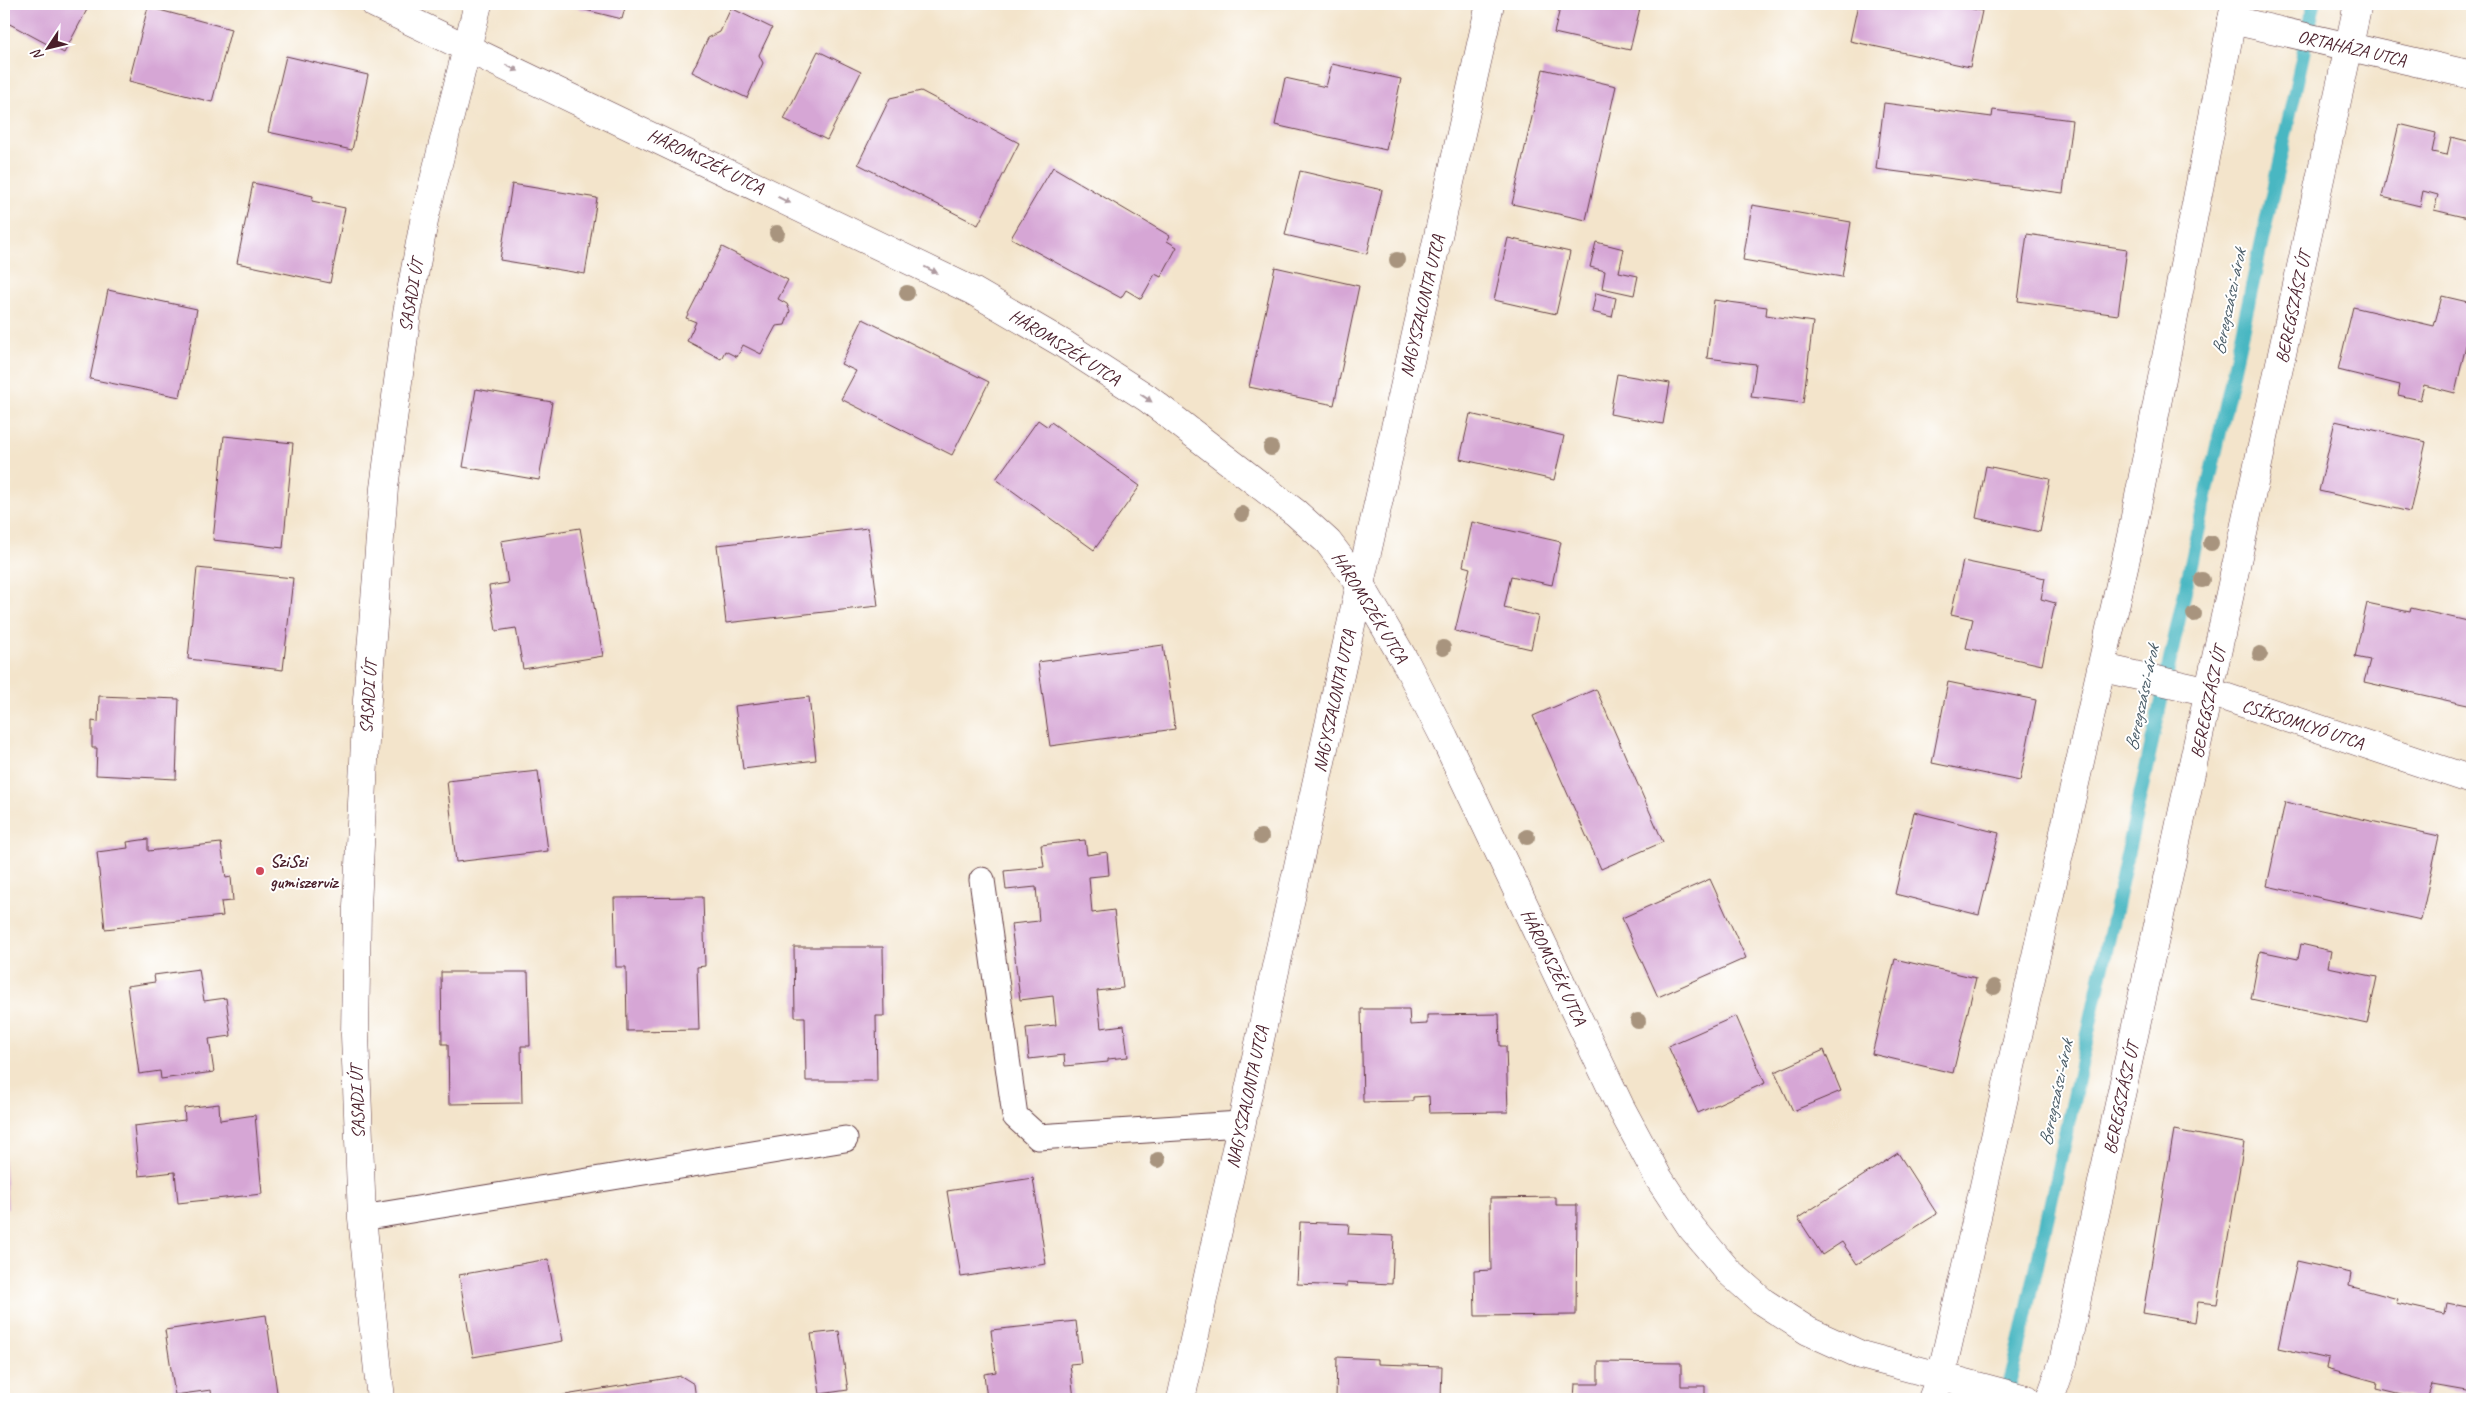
<svg xmlns="http://www.w3.org/2000/svg" width="2476" height="1403" font-family="Caveat,sans-serif">
<rect width="100%" height="100%" fill="#fff"/>
<filter id="ink" filterUnits="userSpaceOnUse"><feTurbulence type="fractalNoise" baseFrequency=".02" numOctaves="2"/><feDisplacementMap in="SourceGraphic" scale="10" xChannelSelector="R" yChannelSelector="G"/><feConvolveMatrix kernelMatrix="1 2 1 2 8 2 1 2 1" color-interpolation-filters="sRGB"/></filter>
<filter id="wash" filterUnits="userSpaceOnUse"><feTurbulence type="fractalNoise" baseFrequency=".0096" numOctaves="4" result="noise"/><feDisplacementMap in="SourceGraphic" scale="20" xChannelSelector="R" yChannelSelector="G"/><feGaussianBlur stdDeviation="1.12" result="paint"/><feColorMatrix in="noise" values="0 0 0 0 0 0 0 0 0 0 0 0 0 0 0 0 0 1.4 0 .05"/><feComposite in="paint" operator="in"/></filter>
<g filter="url(#wash)">
<rect width="100%" height="100%" fill="#f3e4cb"/>
<g fill="none" stroke-linecap="round" stroke-linejoin="round">
<path stroke="#49b7c2" stroke-width="14" d="M2005,1399L2018,1352L2314,4"/>
</g>
<g id="blocks">
<g fill="#d6a6d5">
<path d="M4,4H90L64,53L4,21Z"/>
<path d="M561,4H626L622,19Z"/>
<path d="M1561,4H1641L1630,50L1554,33Z"/>
<path d="M1858,4H1951L1982,11L1970,67L1850,41Z"/>
<path d="M148,7L231,29L212,102L129,81Z"/>
<path d="M731,8L772,28L759,55L763,63L747,98L692,72L708,38L720,32Z"/>
<path d="M818,51L861,72L827,140L784,119Z"/>
<path d="M286,56L368,75L352,150L268,132Z"/>
<path d="M1332,64L1401,79L1386,150L1275,125L1285,78L1326,87Z"/>
<path d="M1543,69L1616,86L1586,220L1512,204Z"/>
<path d="M921,91L1019,143L978,225L858,164L890,98Z"/>
<path d="M1884,103L1992,117L1993,110L2072,120L2063,193L1876,169Z"/>
<path d="M2399,124L2436,133L2432,152L2447,155L2451,137L2472,142V219L2434,210L2438,195L2423,191L2420,206L2382,197Z"/>
<path d="M1053,167L1170,236L1167,241L1177,247L1161,277L1155,274L1141,299L1126,290L1121,298L1011,238Z"/>
<path d="M1300,171L1382,190L1367,254L1285,235Z"/>
<path d="M253,183L313,196L312,201L345,208L330,283L237,263Z"/>
<path d="M512,184L597,198L585,274L500,260Z"/>
<path d="M1752,205L1851,222L1842,277L1743,260Z"/>
<path d="M2027,234L2127,249L2118,315L2018,301Z"/>
<path d="M1508,238L1570,252L1556,314L1494,300Z"/>
<path d="M1596,242L1624,249L1619,272L1638,276L1634,295L1602,288L1605,271L1590,267Z"/>
<path d="M722,247L788,280L778,299L787,304L790,311L785,325L776,326L761,354L743,345L737,357L725,351L721,359L687,341L696,322L686,318Z"/>
<path d="M1275,267L1359,286L1334,405L1249,387Z"/>
<path d="M108,290L197,309L180,397L90,379Z"/>
<path d="M1596,293L1616,298L1612,317L1592,312Z"/>
<path d="M2442,296L2472,303V319L2455,393L2424,385L2420,400L2398,395L2400,385L2338,370L2353,307L2434,326Z"/>
<path d="M1714,300L1767,307L1766,315L1813,322L1803,403L1751,397L1756,364L1707,358Z"/>
<path d="M863,319L989,382L952,455L841,399L856,371L841,364Z"/>
<path d="M1617,374L1670,383L1663,424L1610,414Z"/>
<path d="M476,389L552,402L539,480L463,467Z"/>
<path d="M1470,414L1564,436L1554,480L1460,459Z"/>
<path d="M1038,420L1048,427L1051,422L1140,486L1094,550L996,479Z"/>
<path d="M2335,421L2426,442L2410,512L2319,491Z"/>
<path d="M224,436L293,443L283,548L213,540Z"/>
<path d="M1986,466L2050,479L2040,532L1976,518Z"/>
<path d="M1472,522L1561,542L1552,585L1511,576L1504,608L1538,616L1531,649L1455,631L1470,568L1463,566Z"/>
<path d="M580,528L603,656L523,669L516,628L496,631L489,586L508,583L501,541Z"/>
<path d="M868,528L878,606L726,623L717,545Z"/>
<path d="M1963,561L2045,578L2041,599L2055,603L2042,665L1966,648L1973,619L1951,614Z"/>
<path d="M197,568L293,578L283,670L188,659Z"/>
<path d="M2367,603L2410,612L2411,608L2472,622V706L2364,682L2370,660L2355,657Z"/>
<path d="M1163,645L1175,729L1050,746L1038,662Z"/>
<path d="M1948,682L2036,700L2020,781L1932,763Z"/>
<path d="M1596,689L1663,842L1601,869L1533,716Z"/>
<path d="M99,696L179,699L176,779L96,775L97,748H92V721L98,722Z"/>
<path d="M809,697L816,760L743,769L735,706Z"/>
<path d="M538,771L548,851L456,862L447,781Z"/>
<path d="M2285,802L2439,836L2421,920L2267,886Z"/>
<path d="M1914,812L1999,833L1979,915L1895,894Z"/>
<path d="M148,839V851L221,843L226,878L231,877L233,901L221,902L223,916L105,929L97,852L128,848L127,842Z"/>
<path d="M1085,840L1087,855L1107,852L1109,875L1089,877L1092,913L1114,910L1123,988L1097,991L1101,1028L1124,1025L1128,1057L1108,1059V1062L1065,1066L1064,1055L1029,1059L1026,1028L1056,1025L1053,996L1020,1000L1011,924L1039,921L1036,887L1006,890L1004,871L1044,867L1041,845Z"/>
<path d="M1710,879L1746,958L1658,997L1622,918Z"/>
<path d="M703,897L705,966L697,967L699,1030L627,1031L626,967H616L614,898Z"/>
<path d="M2301,944L2331,951L2328,967L2377,977L2367,1024L2251,999L2260,951L2298,959Z"/>
<path d="M794,947H883L884,1016H876L877,1081H806L805,1017H795Z"/>
<path d="M1895,959L1976,978L1953,1073L1872,1054Z"/>
<path d="M199,969L204,1001L226,998L231,1036L209,1039L214,1072L161,1079L160,1071L139,1074L127,986L155,982L154,975Z"/>
<path d="M441,972H528L530,1046H521L522,1103L449,1104L448,1044H442Z"/>
<path d="M1361,1009H1409L1410,1025L1427,1024V1015L1499,1014L1500,1046H1506L1508,1112L1430,1113L1429,1096L1413,1097V1101L1363,1102Z"/>
<path d="M1736,1016L1765,1083L1698,1113L1668,1046Z"/>
<path d="M1824,1050L1841,1091L1793,1111L1775,1072Z"/>
<path d="M219,1104L220,1120L255,1115L262,1194L178,1203L175,1172L139,1176L134,1126L185,1120L184,1108Z"/>
<path d="M2174,1130L2244,1143L2217,1304L2198,1302L2195,1322L2143,1313Z"/>
<path d="M1898,1153L1937,1214L1857,1264L1842,1242L1822,1255L1798,1218Z"/>
<path d="M4,1155L8,1209H4Z"/>
<path d="M1033,1178L1046,1264L961,1277L947,1191Z"/>
<path d="M1556,1197V1205H1577L1576,1315L1475,1316L1474,1271L1491,1270L1490,1198Z"/>
<path d="M1300,1222L1349,1224L1348,1234L1394,1236L1392,1284L1347,1282V1286L1297,1284Z"/>
<path d="M548,1259L563,1341L473,1357L459,1275Z"/>
<path d="M2297,1261L2351,1273L2349,1286L2398,1299L2396,1303L2445,1314L2447,1303L2472,1308V1392L2432,1385L2427,1399H2418L2376,1389L2377,1382L2327,1368L2329,1359L2278,1348Z"/>
<path d="M266,1315L278,1399H212L211,1390L175,1395L165,1330Z"/>
<path d="M1076,1321L1081,1363L1070,1364L1074,1399H987L984,1374L996,1372L991,1330Z"/>
<path d="M839,1331L848,1390L820,1394L811,1334Z"/>
<path d="M1337,1357L1378,1359V1364L1442,1366L1441,1399H1336Z"/>
<path d="M1598,1362L1681,1363V1386H1705V1399H1574L1575,1384H1598Z"/>
<path d="M681,1376L694,1384L696,1399H556L559,1396Z"/>
</g>
</g>
</g>
<g filter="url(#ink)">
<use href="#blocks" fill-opacity="0" stroke="#633d43" stroke-width="1"/>
<g fill="none" stroke-linecap="round" stroke-linejoin="round">
<defs>
<g id="lane">
<path d="M982,880L1015,1116L1038,1137L1240,1124"/>
<path d="M362,1218L845,1139"/>
</g>
<g id="street">
<path d="M375,4L973,291L1062,343L1147,398L1296,513L1328,542L1360,584L1406,663L1444,737L1620,1106L1658,1177L1691,1227L1728,1271L1763,1302L1808,1331L1861,1355L2026,1399"/>
<path d="M2232,20L2472,75"/>
<path d="M2103,668L2210,692L2472,780"/>
<path d="M1181,1399L1360,584L1490,4"/>
<path d="M1932,1399L1941,1376L2133,527L2235,4"/>
<path d="M2050,1399L2063,1362L2358,4"/>
</g>
<path id="secondary" d="M381,1399L362,1218L355,1035L357,907L367,700L384,488L407,313L425,216L478,4"/>
</defs>
<use href="#lane" stroke="#633d43" stroke-width="27"/>
<use href="#street" stroke="#633d43" stroke-width="29"/>
<use href="#secondary" stroke="#633d43" stroke-width="29"/>
<use href="#lane" stroke="#fff" stroke-width="25"/>
<use href="#street" stroke="#fff" stroke-width="28"/>
<use href="#secondary" stroke="#fff" stroke-width="28"/>
</g>
<g fill="#a8947e">
<circle cx="777" cy="233" r="8"/>
<circle cx="1397" cy="260" r="8"/>
<circle cx="907" cy="293" r="8"/>
<circle cx="1271" cy="448" r="8"/>
<circle cx="1242" cy="514" r="8"/>
<circle cx="2211" cy="543" r="8"/>
<circle cx="2202" cy="580" r="8"/>
<circle cx="2194" cy="614" r="8"/>
<circle cx="1443" cy="648" r="8"/>
<circle cx="2260" cy="654" r="8"/>
<circle cx="1261" cy="837" r="8"/>
<circle cx="1527" cy="837" r="8"/>
<circle cx="1994" cy="987" r="8"/>
<circle cx="1638" cy="1021" r="8"/>
<circle cx="1158" cy="1160" r="8"/>
</g>
<defs><path id="oneway-solid" d="M-6-.8H1V-3.2L6.5 0L1 3.2V.8H-6Z" transform="scale(1.25)"/></defs>
<g fill="#ae9aa0">
<use href="#oneway-solid" transform="translate(512 68) rotate(26)"/>
<use href="#oneway-solid" transform="translate(784 200) rotate(26)"/>
<use href="#oneway-solid" transform="translate(931 270) rotate(26)"/>
<use href="#oneway-solid" transform="translate(1146 398) rotate(34)"/>
</g>
</g>
<circle fill="#d1495b" stroke="#fff" stroke-width="2" cx="260" cy="871" r="5"/>
<g text-anchor="middle" dominant-baseline="central" stroke-width="4" stroke-linejoin="round" paint-order="stroke">
<g font-size="18" fill="#4a1f2b" stroke="#fff">
<text transform="translate(2352 48) rotate(13)">ORTAHÁZA UTCA</text>
<text transform="translate(706 161) rotate(26)">HÁROMSZÉK UTCA</text>
<text transform="translate(411 295) rotate(-80)">SASADI ÚT</text>
<text transform="translate(1422 306) rotate(-77)">NAGYSZALONTA UTCA</text>
<text transform="translate(2293 307) rotate(-78)">BEREGSZÁSZ ÚT</text>
<text transform="translate(1065 347) rotate(32)">HÁROMSZÉK UTCA</text>
<text transform="translate(1370 607) rotate(58)">HÁROMSZÉK UTCA</text>
<text transform="translate(368 697) rotate(-86)">SASADI ÚT</text>
<text transform="translate(1334 701) rotate(-78)">NAGYSZALONTA UTCA</text>
<text transform="translate(2208 702) rotate(-78)">BEREGSZÁSZ ÚT</text>
<text transform="translate(2303 724) rotate(18)">CSÍKSOMLYÓ UTCA</text>
<text transform="translate(1554 967) rotate(64)">HÁROMSZÉK UTCA</text>
<text transform="translate(1247 1097) rotate(-78)">NAGYSZALONTA UTCA</text>
<text transform="translate(2121 1098) rotate(-78)">BEREGSZÁSZ ÚT</text>
<text transform="translate(357 1102) rotate(-92)">SASADI ÚT</text>
</g>
<g font-size="18" font-weight="bold" fill="#4a1f2b" stroke="#fff" text-anchor="start">
<text x="270" y="861">SziSzi<tspan x="270" dy="21">gumiszerviz</tspan></text>
</g>
<g font-size="19" font-style="italic" fill="#4a5c67" stroke="#fff">
<text transform="translate(2229 302) rotate(-78)">Beregszászi-árok</text>
<text transform="translate(2142 698) rotate(-78)">Beregszászi-árok</text>
<text transform="translate(2056 1093) rotate(-78)">Beregszászi-árok</text>
</g>
</g>
<rect width="2476" height="1403" fill="none" stroke="#fff" stroke-width="20"/>
<g transform="translate(48 48) rotate(235)" stroke="#ffffff" stroke-width="4" paint-order="stroke">
<path d="M0-4L9 19L0 12L-9 19Z" fill="#4a1f2b"/>
<text y="-8" font-size="14" font-weight="bold" text-anchor="middle" fill="#4a1f2b">N</text>
</g>
</svg>
